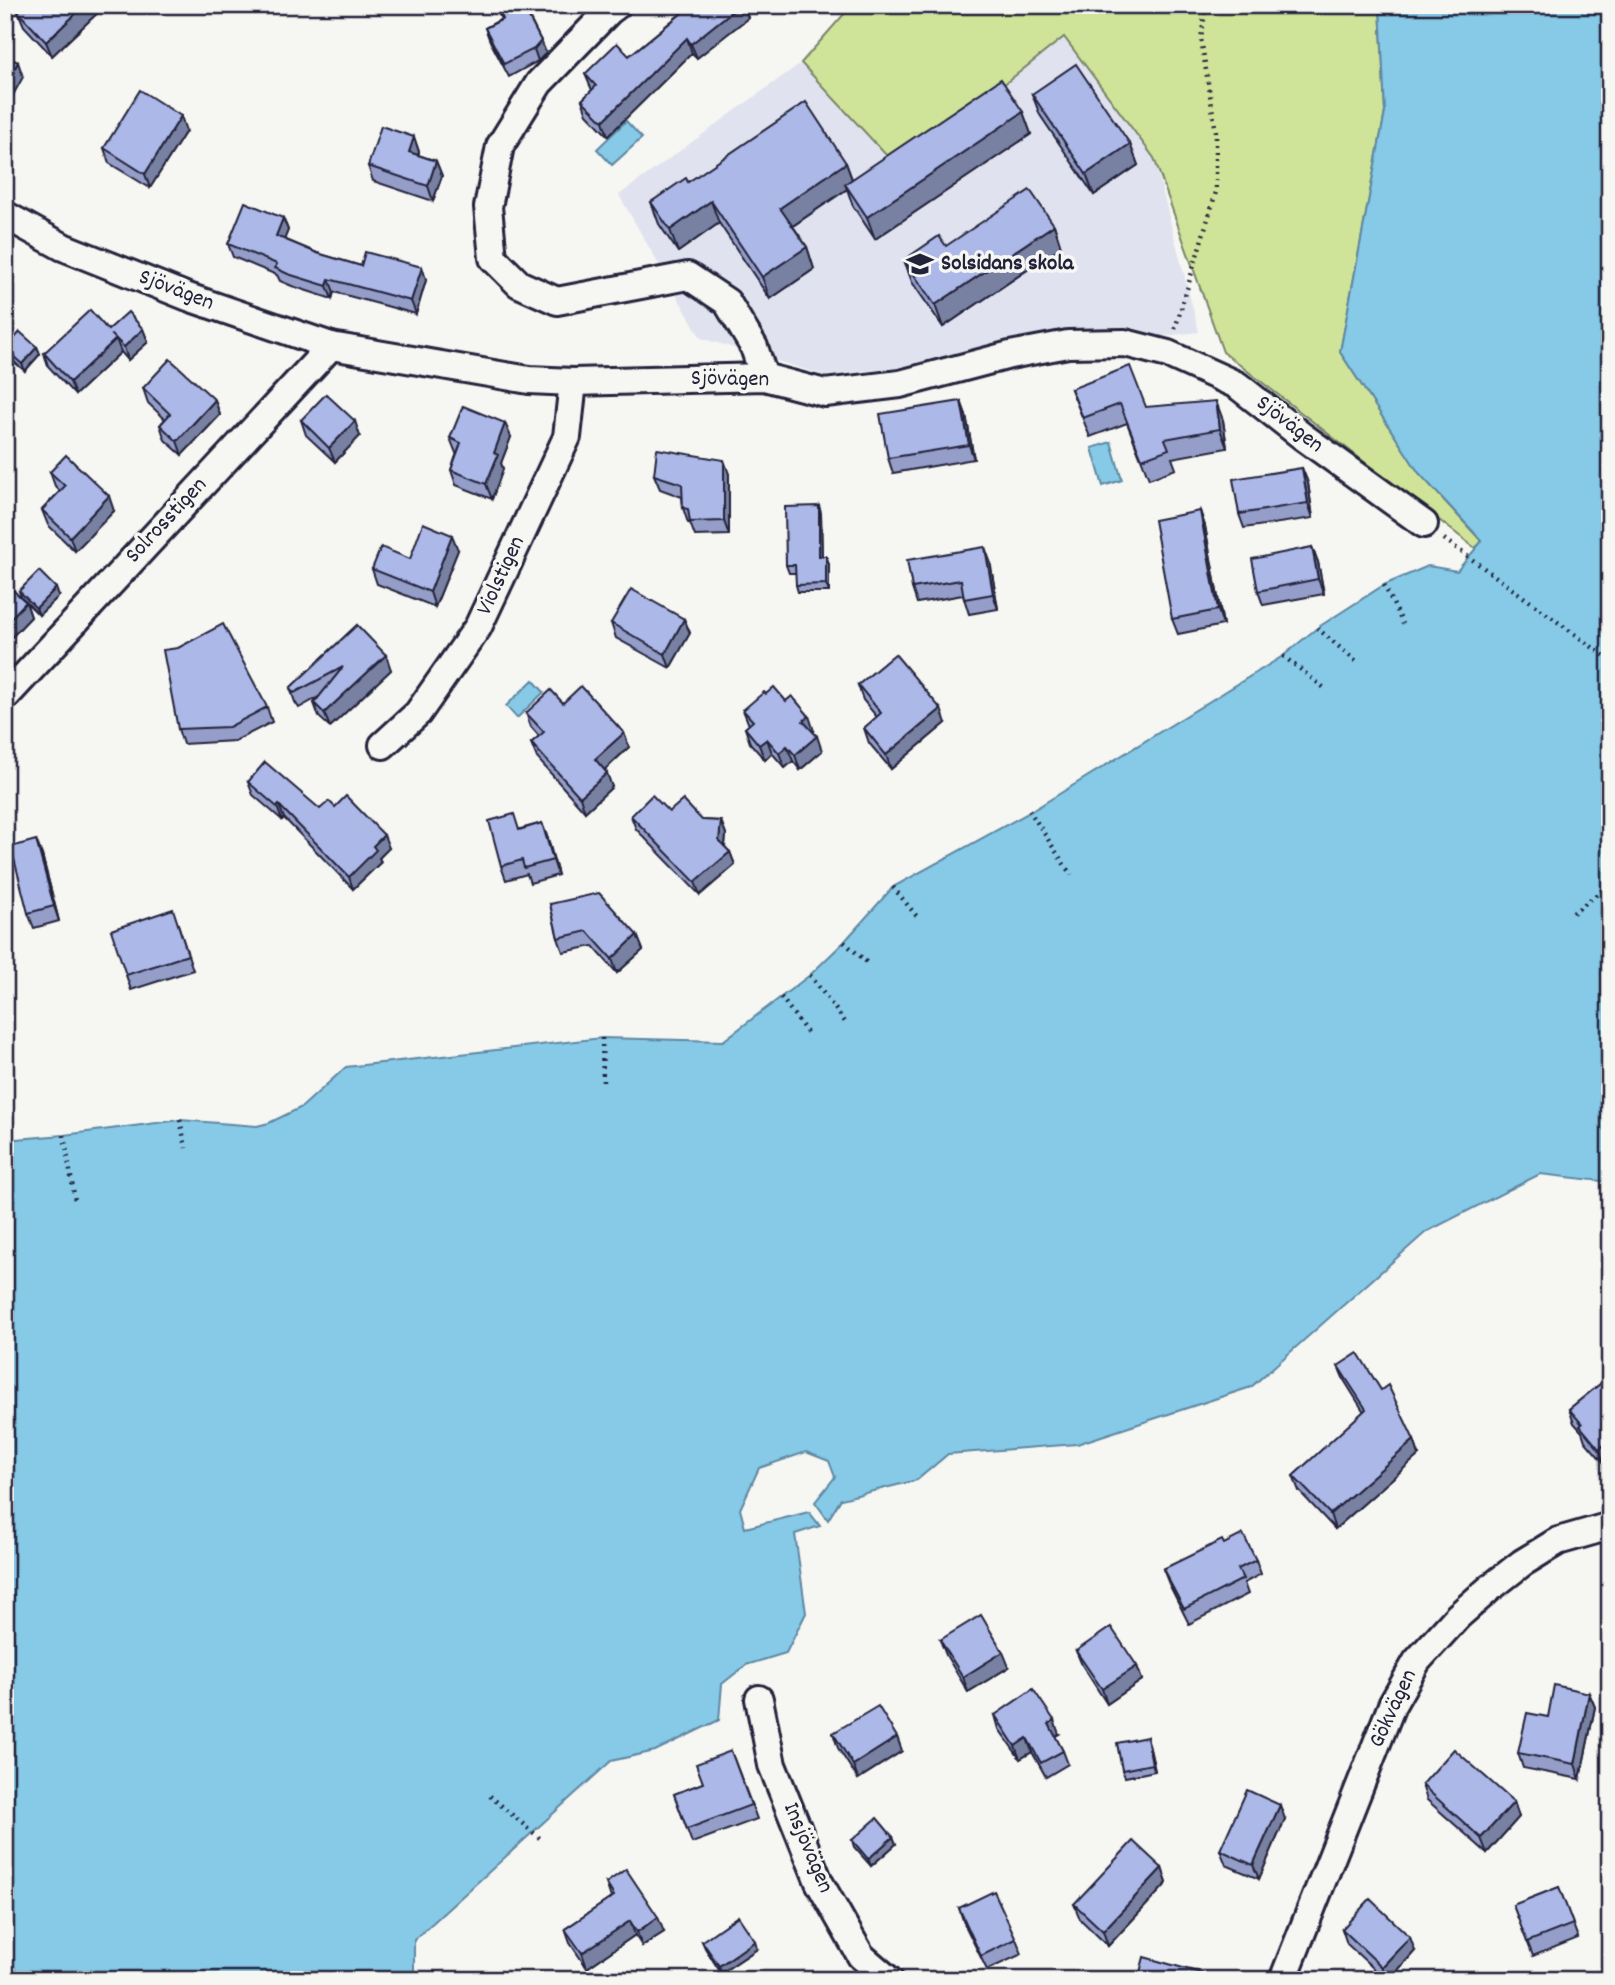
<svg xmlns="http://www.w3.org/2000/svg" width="1615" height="1985" font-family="Dekko,sans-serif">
<rect width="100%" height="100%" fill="#f6f6f2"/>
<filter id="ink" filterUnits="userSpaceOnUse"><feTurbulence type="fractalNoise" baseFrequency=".0143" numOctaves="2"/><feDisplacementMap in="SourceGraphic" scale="14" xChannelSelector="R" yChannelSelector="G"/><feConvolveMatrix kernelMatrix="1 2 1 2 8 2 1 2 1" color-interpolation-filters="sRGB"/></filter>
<g filter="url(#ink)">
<path fill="#e0e3ef" d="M1063,37L1154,158L1199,332L826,376L701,338L619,195L801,63L899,168Z"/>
<path fill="#cfe499" stroke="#78836a" stroke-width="2" d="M852,5H1380L1385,112L1340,352L1419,473L1482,542L1475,548L1223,352L1154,158L1064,37L898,168L801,63Z"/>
<g fill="#86cae7" stroke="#5e87a2" stroke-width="2">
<path d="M1380,5H1610V1182L1540,1174L1426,1232L1251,1387L1077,1444L948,1454L917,1480L841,1499L828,1520L815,1502L835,1477L829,1461L806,1452L759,1468L740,1509L745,1528L809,1512L820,1526L795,1534L806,1613L786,1653L746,1665L722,1684L719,1720L655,1751L611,1761L414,1940V1980H5V1140L64,1135L180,1120L257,1126L269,1123L302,1107L346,1067L602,1038L723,1041L810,975L844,942L893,887L1030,812L1283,656L1317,628L1384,585L1428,566L1457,571L1482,541L1419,473L1340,352L1385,112Z"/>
<path d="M626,121L642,138L612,165L597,149Z"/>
<path d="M1111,442L1122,480L1103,486L1092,448Z"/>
<path d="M533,680L544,692L517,718L506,706Z"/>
</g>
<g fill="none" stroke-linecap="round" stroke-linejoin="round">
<defs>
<g id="street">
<path d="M617,5L609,11L539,83L500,146L488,207L493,258L519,284L557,301L688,276L727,302L754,347L764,377"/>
<path d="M5,215L63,247L188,297L331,346L529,380L573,382L764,377L825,393L900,384L1010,355L1068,344L1125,343L1168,354L1237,385L1302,436L1424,524"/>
<path d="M5,697L331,346"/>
<path d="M383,745L418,713L478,627L567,437L573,382"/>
<path d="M759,1699L772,1765L819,1882L861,1956L889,1980"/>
<path d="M1283,1980L1392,1705L1417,1661L1458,1616L1490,1588L1522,1563L1558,1541L1610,1526"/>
</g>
</defs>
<use href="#street" stroke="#22223b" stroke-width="32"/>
<g stroke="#22223b" stroke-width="4.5" stroke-dasharray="2 5" stroke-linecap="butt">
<path d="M1175,329L1216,192V132L1201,39L1206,5"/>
<path d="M1444,539L1610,660"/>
<path d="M1384,585L1403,624"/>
<path d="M1317,628L1359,664"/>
<path d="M1283,656L1327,690"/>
<path d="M1029,810L1071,875"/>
<path d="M893,887L919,919"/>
<path d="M1573,913L1610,884"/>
<path d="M844,942L870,965"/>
<path d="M810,975L845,1022"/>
<path d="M781,997L808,1034"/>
<path d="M602,1038L603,1083"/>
<path d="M180,1120L186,1148"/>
<path d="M64,1135L75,1201"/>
<path d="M490,1796L543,1841"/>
</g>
<use href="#street" stroke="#f6f6f2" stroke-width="26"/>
</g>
<g fill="#949ec8" stroke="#22223b" stroke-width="2">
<path d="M25,5H106L52,56L24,26L18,12Z"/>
<path d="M494,5H538L541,13L530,19L541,41L546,53L538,61L509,77L490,41L485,28L501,19Z"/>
<path d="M691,5H744L748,18L697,58L692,53L608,136L587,114L582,100L592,90L585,74L629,56Z"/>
<path d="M1032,94L1130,144L1138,165L1094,195L1040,115Z"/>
<path d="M1023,112L1031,134L875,239L853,206L847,189L793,226L807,247L814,269L770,299L719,223L678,252L659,224L651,202L688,182L846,163L852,179Z"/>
<path d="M186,131L150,188L109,163L104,148Z"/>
<path d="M414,137L419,152L418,155L436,161L442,176L433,201L373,181L368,166Z"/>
<path d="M283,218L288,230L284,239L317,253L361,266L422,267L426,280L416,314L334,292L332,299L292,286L280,281L277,275L233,257L228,244Z"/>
<path d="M1054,225L1061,247L943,327L912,282L904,260L946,246Z"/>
<path d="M143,329L148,342L128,360L121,352L75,395L48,366L44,353L108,330Z"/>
<path d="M37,347L40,354L25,371L8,357L5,349Z"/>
<path d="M143,388L215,400L220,415L182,455L165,440L160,425L165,419L148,403Z"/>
<path d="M1071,389L1146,407L1223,420L1227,448L1172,458L1176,469L1149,479L1127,423L1090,437Z"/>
<path d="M961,401L966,415L974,459L893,473L888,458Z"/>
<path d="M301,420L360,436L335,462L306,435Z"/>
<path d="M511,437L501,463L503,469L492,499L456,485L451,470L457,453H456L450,438Z"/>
<path d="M1302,468L1308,483L1313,518L1244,528L1239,514Z"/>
<path d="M50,472L114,511L75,551L48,525L42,510L60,491L55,486Z"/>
<path d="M729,474V535L695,536L690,523H688L683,508L682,497L660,489L654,475Z"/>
<path d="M819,506L821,514L822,556H826L829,564V592H798L796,585V573H789L786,565Z"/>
<path d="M1200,511L1205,526L1223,625L1178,634L1172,619Z"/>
<path d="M1312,547L1318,562L1324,594L1263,605L1258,591Z"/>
<path d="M458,550L435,607L377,584L372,569L410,559Z"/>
<path d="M990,561L998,609L969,614L963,595L917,603L912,588Z"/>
<path d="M5,583L22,599L19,591L59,596L39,615L26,602L31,617L5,644Z"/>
<path d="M684,619L690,633L670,668L616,638L611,623Z"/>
<path d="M357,625L391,670L330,727L319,717L314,703L317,698L299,708L295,702L290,688Z"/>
<path d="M858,685L946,723L891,769L869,743L864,728L877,717L863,700Z"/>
<path d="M563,703L624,733L629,747L605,770L612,787L585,812L537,758L531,743L539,736L531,727L526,713Z"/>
<path d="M267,707L272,722L235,741L183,744L178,729Z"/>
<path d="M743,710L814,731L813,732L822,751L800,770L793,761L785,768L772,753L765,760L750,743L745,728L749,725Z"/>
<path d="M248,782L320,809L335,807L389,848L379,858L381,862L353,889L284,818L282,820L253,795Z"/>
<path d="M669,812L702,820L721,821L726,834L725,847L730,852L735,865L700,895L636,829L631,816Z"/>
<path d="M542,823L558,875L530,883L527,874L506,880L501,866L520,829Z"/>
<path d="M36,840L42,855L59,921L34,928L28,913Z"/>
<path d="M550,904L637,935L643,950L617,973L593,946L563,952L558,938Z"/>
<path d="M178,924L193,970L131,990L126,975Z"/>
<path d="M1338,1366L1414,1440L1419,1455L1335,1529L1299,1491L1293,1476L1364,1412L1344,1380Z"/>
<path d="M1610,1376L1604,1463L1585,1441L1582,1432L1574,1423L1569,1409Z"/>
<path d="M1224,1544L1256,1560L1261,1574L1244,1583L1248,1594L1189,1624L1169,1584L1163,1569Z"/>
<path d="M940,1640L1009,1667L968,1692L946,1655Z"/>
<path d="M1076,1651L1137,1666L1142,1680L1107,1704L1082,1665Z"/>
<path d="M1589,1693L1595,1707L1580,1779L1523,1768L1518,1753L1548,1717Z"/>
<path d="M995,1715L1059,1734L1055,1736L1063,1751L1068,1764L1046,1777L1032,1752L1020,1759L999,1729Z"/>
<path d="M833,1733L897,1737L902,1751L858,1779L838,1748Z"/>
<path d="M1147,1737L1155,1771L1125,1777L1122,1770Z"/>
<path d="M731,1751L757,1819L692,1843L674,1794L703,1783Z"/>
<path d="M1422,1785L1514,1802L1519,1817L1487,1853L1427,1800Z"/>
<path d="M1285,1819L1259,1879L1226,1865L1220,1850Z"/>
<path d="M893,1837L896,1844L871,1866L854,1847L852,1840Z"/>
<path d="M1162,1868L1167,1883L1108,1946L1080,1919L1074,1904Z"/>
<path d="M606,1883L664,1932L642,1946L635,1935L587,1968L570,1943L565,1929L611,1898Z"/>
<path d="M1559,1887L1578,1938L1533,1956L1513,1905Z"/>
<path d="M959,1908L1016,1939L1022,1954L987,1970L964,1923Z"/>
<path d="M1342,1929L1415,1951L1389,1980H1386L1347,1944Z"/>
<path d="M702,1941L757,1949L721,1973L705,1948Z"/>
</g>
<g fill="#7881a2" stroke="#22223b" stroke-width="2">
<path d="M85,5H106L52,56L46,42Z"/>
<path d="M740,5H744L748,18L697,58L691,44Z"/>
<path d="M687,38L692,53L608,136L603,121Z"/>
<path d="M541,41L546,53L538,61L534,49Z"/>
<path d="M18,62L23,77L8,104L5,96V86Z"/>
<path d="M1023,112L1031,134L875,239L867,217Z"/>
<path d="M181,116L186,131L150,188L145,174Z"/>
<path d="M414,137L419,152L414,166L409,152Z"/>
<path d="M1130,144L1138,165L1094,195L1086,174Z"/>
<path d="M436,161L442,176L433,201L428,186Z"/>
<path d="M846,163L854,185L845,184L847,189L788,229L780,208Z"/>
<path d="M711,201L719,223L678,252L670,230Z"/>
<path d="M283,218L288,230L281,248L276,236Z"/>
<path d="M1054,225L1061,247L943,327L935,305Z"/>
<path d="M807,247L814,269L770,299L762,277Z"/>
<path d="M422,267L426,280L416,314L411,301Z"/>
<path d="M329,279L334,292L332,299L327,286Z"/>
<path d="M143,329L148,342L128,360L124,347Z"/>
<path d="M116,339L121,352L75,395L70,382Z"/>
<path d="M37,347L40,354L25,371L22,364Z"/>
<path d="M215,400L220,415L182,455L177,441Z"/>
<path d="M961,401L966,415L974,459L969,445Z"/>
<path d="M1216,401L1223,420L1227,448L1220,429Z"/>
<path d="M355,421L360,436L335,462L329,448Z"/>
<path d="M505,423L511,437L501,463L503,469L492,499L486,484L494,453Z"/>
<path d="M724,460L729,474V535L724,521Z"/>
<path d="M1302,468L1308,483L1313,518L1308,503Z"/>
<path d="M109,496L114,511L75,551L70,537Z"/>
<path d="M819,506L821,514L822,564L819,556Z"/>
<path d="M1200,511L1205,526L1223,625L1218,610Z"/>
<path d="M452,535L458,550L435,607L430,592Z"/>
<path d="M985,547L990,561L998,609L993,594Z"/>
<path d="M1312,547L1318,562L1324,594L1318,579Z"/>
<path d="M826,556L829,564V592L826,584Z"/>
<path d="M56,588L59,596L39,615L36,608Z"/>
<path d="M26,602L31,617L5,644V624Z"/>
<path d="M684,619L690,633L670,668L665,654Z"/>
<path d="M386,655L391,670L330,727L324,713Z"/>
<path d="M941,709L946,723L891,769L886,755Z"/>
<path d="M809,716L814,731L809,736L803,721Z"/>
<path d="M624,733L629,747L600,774L595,759Z"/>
<path d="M817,736L822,751L800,770L795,755Z"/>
<path d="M767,739L772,753L765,760L759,745Z"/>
<path d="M787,746L793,761L785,768L779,753Z"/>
<path d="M607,773L612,787L585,812L580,797Z"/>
<path d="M279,805L284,818L282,820L277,807Z"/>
<path d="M721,821L726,834L724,854L719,841Z"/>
<path d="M542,823L548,838L558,875L553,860Z"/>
<path d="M384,835L389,848L379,858L381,862L353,889L349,877L373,846Z"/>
<path d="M36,840L42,855L59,921L54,906Z"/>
<path d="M730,852L735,865L700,895L695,882Z"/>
<path d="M637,935L643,950L617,973L612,959Z"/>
<path d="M1414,1440L1419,1455L1335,1529L1330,1514Z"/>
<path d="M1610,1440V1459L1604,1463L1599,1449Z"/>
<path d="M1003,1652L1009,1667L968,1692L963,1677Z"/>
<path d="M1137,1666L1142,1680L1107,1704L1102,1689Z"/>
<path d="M1589,1693L1595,1707L1580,1779L1575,1764Z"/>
<path d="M1054,1720L1059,1734L1053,1737L1049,1724Z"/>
<path d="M897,1737L902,1751L858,1779L853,1765Z"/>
<path d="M1147,1737L1149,1744L1155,1771L1152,1764Z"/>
<path d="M1027,1738L1032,1752L1020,1759L1015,1746Z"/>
<path d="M1514,1802L1519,1817L1487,1853L1481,1838Z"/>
<path d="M1280,1805L1285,1819L1259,1879L1253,1865Z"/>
<path d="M893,1837L896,1844L871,1866L868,1859Z"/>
<path d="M1162,1868L1167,1883L1108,1946L1103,1931Z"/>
<path d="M658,1917L664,1932L642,1946L637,1932Z"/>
<path d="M630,1921L635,1935L587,1968L582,1953Z"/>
<path d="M1410,1937L1415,1951L1389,1980H1387L1382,1967Z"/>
<path d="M755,1941L757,1949L721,1973L719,1966Z"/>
</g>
<g fill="#acb8e8" stroke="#22223b" stroke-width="2">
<path d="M25,5H85L46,42L18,12Z"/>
<path d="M496,5H528L524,8L541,41L534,49L504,64L485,28L503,19Z"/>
<path d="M692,5H740L691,44L687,38L603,121L582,100L596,86L585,74L617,43L629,56Z"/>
<path d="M5,56L18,62L5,86Z"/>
<path d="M1076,64L1130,144L1086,174L1032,94Z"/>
<path d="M1001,79L1023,112L867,217L845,184Z"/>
<path d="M140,90L181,116L145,174L104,148Z"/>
<path d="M806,102L846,163L780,208L807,247L762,277L711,201L670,230L651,202L686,178L688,182Z"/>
<path d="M381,126L414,137L409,152L436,161L428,186L368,166Z"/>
<path d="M1030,190L1054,225L935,305L904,260L939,236L946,246Z"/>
<path d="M245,202L283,218L276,236L317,253L361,266L365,252L422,267L411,301L329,279L327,286L288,274L275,268L277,264L228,244Z"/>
<path d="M90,310L108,330L128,312L143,329L124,347L111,334L116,339L70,382L44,353Z"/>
<path d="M20,332L37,347L22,364L5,349Z"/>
<path d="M170,359L215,400L177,441L160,425L170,414L143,388Z"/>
<path d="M1130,366L1146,407L1216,401L1220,429L1165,439L1169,449L1142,459L1120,404L1083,418L1071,389Z"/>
<path d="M326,394L355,421L329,448L301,420Z"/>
<path d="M961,401L969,445L888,458L880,414Z"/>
<path d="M463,406L505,423L494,453L498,455L486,484L451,470L461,443L450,438Z"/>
<path d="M657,449L724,460V521L690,522L688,509L683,508L682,484L654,475Z"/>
<path d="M66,455L109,496L70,537L42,510L65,486L50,472Z"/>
<path d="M1302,468L1308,503L1239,514L1233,479Z"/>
<path d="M819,506V556H826V584L796,585L795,565H786L785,507Z"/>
<path d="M1200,511L1218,610L1172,619L1154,520Z"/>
<path d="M423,523L452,535L430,592L372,569L381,547L410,559Z"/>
<path d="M985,547L993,594L964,599L961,580L912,588L907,560Z"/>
<path d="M1312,547L1318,579L1258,591L1252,559Z"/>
<path d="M39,571L56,588L36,608L19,591Z"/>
<path d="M5,583L26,602L5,624Z"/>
<path d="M631,589L684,619L665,654L611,623Z"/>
<path d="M223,624L267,707L229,727L178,729L163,650L178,648Z"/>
<path d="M357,625L386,655L324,713L314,703L343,667L294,693L290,688Z"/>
<path d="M895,654L941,709L886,755L864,728L881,713L858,685Z"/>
<path d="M581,686L624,733L595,759L607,773L580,797L531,743L544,732L526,713L551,690L563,703Z"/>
<path d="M774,687L786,701L792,696L809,716L803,721L817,736L795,755L787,746L779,753L767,739L759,745L745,728L753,721L743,710L764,692L766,694Z"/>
<path d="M265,762L320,809L329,801L335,807L346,796L384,835L373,846L376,850L349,877L279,805L277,807L248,782Z"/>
<path d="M652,795L669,812L683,800L702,820L721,821L719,841L730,852L695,882L631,816Z"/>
<path d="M514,814L519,830L542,823L553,860L524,868L522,860L501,866L489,821Z"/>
<path d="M36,840L54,906L28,913L11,847Z"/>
<path d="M599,893L637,935L612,959L587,931L558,938L550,904Z"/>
<path d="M173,909L188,955L126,975L111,930Z"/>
<path d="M1358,1353L1381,1390L1388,1385L1414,1440L1330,1514L1293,1476L1366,1409L1338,1366Z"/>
<path d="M1610,1376V1440L1599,1449L1580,1426L1582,1424L1569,1409Z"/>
<path d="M1243,1534L1256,1560L1238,1569L1243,1579L1184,1609L1163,1569L1222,1540L1224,1544Z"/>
<path d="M981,1615L1003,1652L963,1677L940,1640Z"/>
<path d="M1111,1627L1137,1666L1102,1689L1076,1651Z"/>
<path d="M1554,1685L1589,1693L1575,1764L1518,1753L1527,1713L1548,1717Z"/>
<path d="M1033,1689L1054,1720L1049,1724L1063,1751L1041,1763L1027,1738L1015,1746L995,1715Z"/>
<path d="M878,1706L897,1737L853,1765L833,1733Z"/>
<path d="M1147,1737L1152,1764L1122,1770L1117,1743Z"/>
<path d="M1454,1749L1514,1802L1481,1838L1422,1785Z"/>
<path d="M731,1751L751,1805L687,1829L674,1794L703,1783L696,1764Z"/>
<path d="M1247,1790L1280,1805L1253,1865L1220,1850Z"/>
<path d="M877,1818L893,1837L868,1859L852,1840Z"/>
<path d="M1133,1841L1162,1868L1103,1931L1074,1904Z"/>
<path d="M626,1869L658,1917L637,1932L630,1921L582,1953L565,1929L614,1896L606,1883Z"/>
<path d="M1559,1887L1573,1924L1527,1942L1513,1905Z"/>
<path d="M994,1891L1016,1939L981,1956L959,1908Z"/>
<path d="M1370,1899L1410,1937L1382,1967L1342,1929Z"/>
<path d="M738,1916L755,1941L719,1966L702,1941Z"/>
<path d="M1144,1957L1226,1980H1138Z"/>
</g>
</g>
<defs>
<symbol id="school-bare" viewBox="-9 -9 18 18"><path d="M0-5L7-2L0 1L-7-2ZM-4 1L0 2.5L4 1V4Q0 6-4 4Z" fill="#22223b" stroke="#f6f6f2" stroke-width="2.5" paint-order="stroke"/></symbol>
</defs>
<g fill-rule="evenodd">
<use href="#school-bare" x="901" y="245" width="38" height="38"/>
</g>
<g text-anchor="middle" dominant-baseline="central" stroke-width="7" stroke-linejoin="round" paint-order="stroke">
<g font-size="23" font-weight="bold" fill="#22223b" stroke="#f6f6f2" text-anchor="start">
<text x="941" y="264">Solsidans skola</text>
</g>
<g font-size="23" fill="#22223b" stroke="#f6f6f2">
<text transform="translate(176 291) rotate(21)">Sjövägen</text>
<text transform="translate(730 380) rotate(1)">Sjövägen</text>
<text transform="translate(1289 425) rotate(38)">Sjövägen</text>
<text transform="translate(167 521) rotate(-47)">Solrosstigen</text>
<text transform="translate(502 576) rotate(-65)">Violstigen</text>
<text transform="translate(1394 1709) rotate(-65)">Gökvägen</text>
<text transform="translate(807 1848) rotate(67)">Insjövägen</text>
</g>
</g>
<rect width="1615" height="1985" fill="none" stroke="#f6f6f2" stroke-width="28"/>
<rect x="14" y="14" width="1587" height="1957" fill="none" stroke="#22223b" stroke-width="2.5" filter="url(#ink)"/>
</svg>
